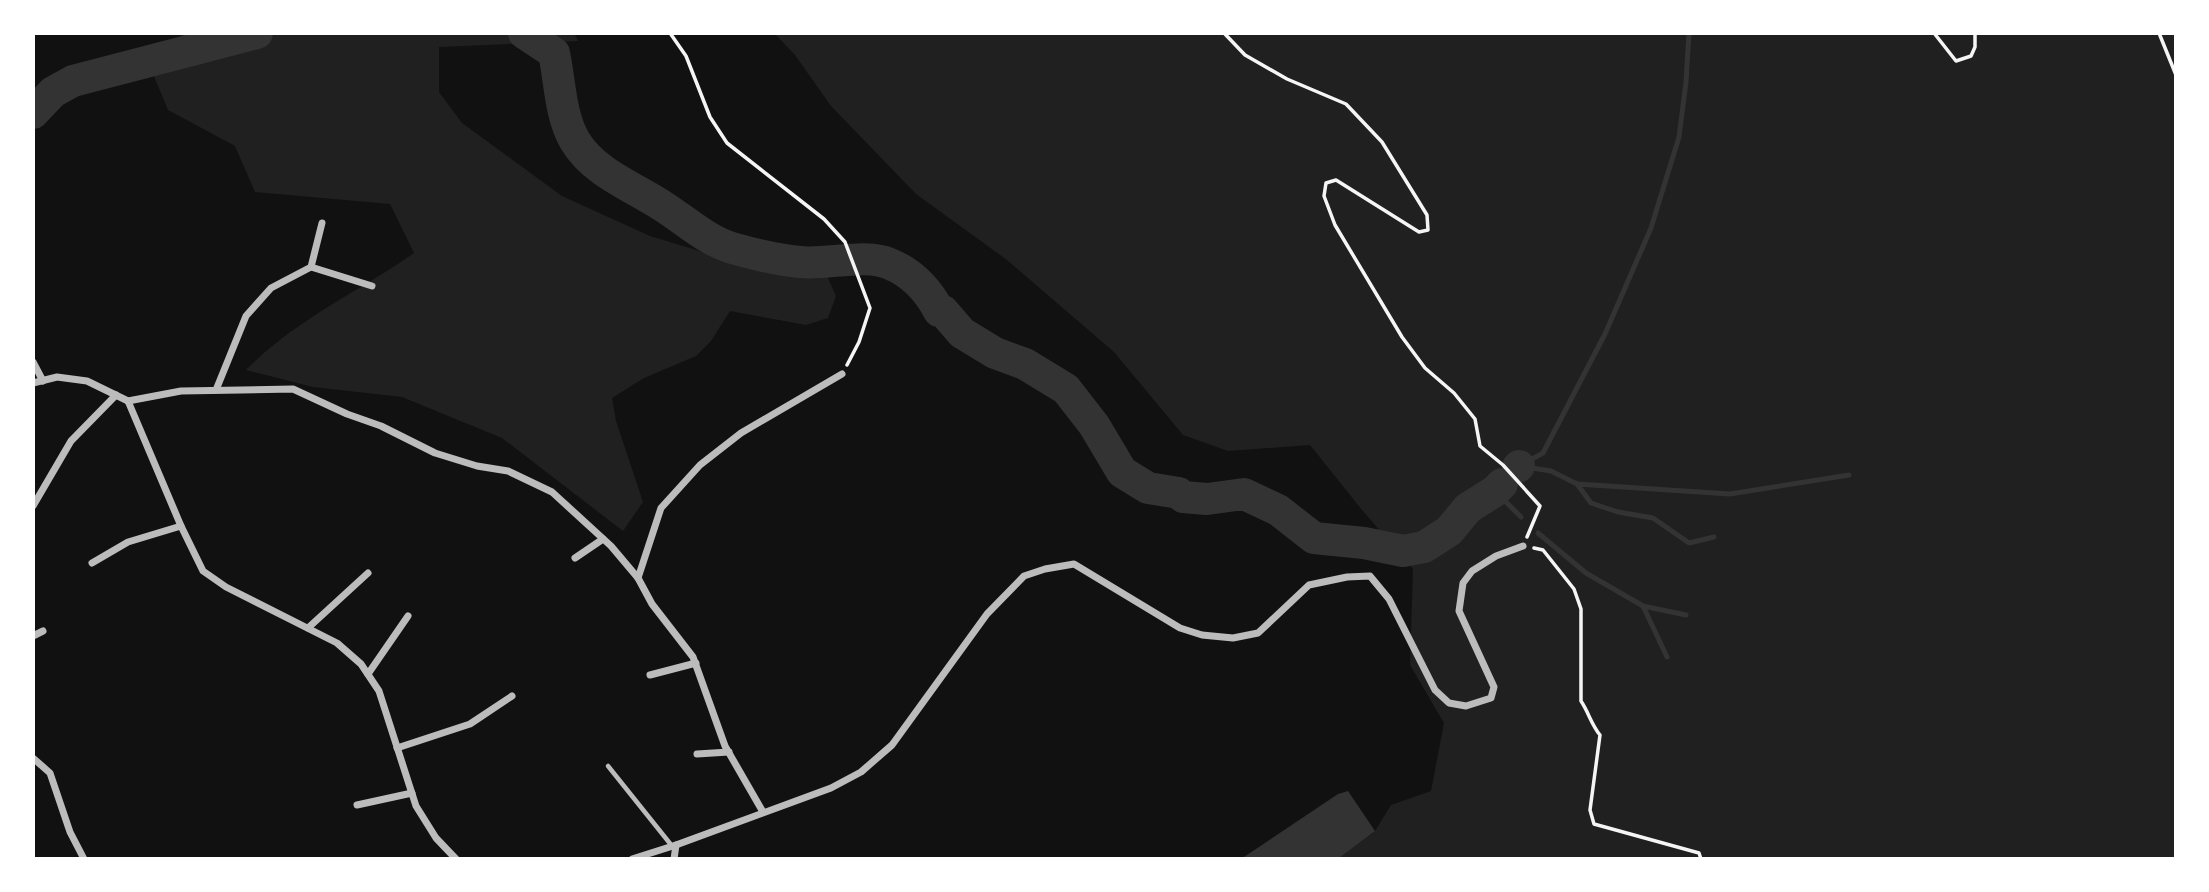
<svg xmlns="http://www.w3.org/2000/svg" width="2209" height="892" font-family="'Sofia Sans Condensed',sans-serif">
<rect width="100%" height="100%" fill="#111"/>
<g fill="#202020">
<path d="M186,33H574L578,41L439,47V92L462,123L562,196L650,236L729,260L784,261L827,276L836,296L828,318L806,325L730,311L711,341L696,356L644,378L612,398L616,421L643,502L623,531L502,438L402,397L313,387L246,370C296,319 357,293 414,253L390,204L255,192L235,146L168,110L153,74L178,38Z"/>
<path d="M774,33H2176V859H1338L1375,831L1391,805L1431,791L1444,723L1410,665L1413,569L1362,510L1310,445L1228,451L1183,435L1114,352L1007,260L916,194L831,106L795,55Z"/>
</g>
<path fill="#333" d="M1348,791L1375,831L1338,859H1241L1338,794Z"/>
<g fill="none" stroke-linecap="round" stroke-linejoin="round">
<g stroke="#333" stroke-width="5">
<path d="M1519,466L1543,453L1605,334L1651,228L1679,137L1686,82L1689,33"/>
<path d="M1519,466L1551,471L1577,484L1730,494L1849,475"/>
<path d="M1577,484L1591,503L1618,512L1653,518L1689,543L1714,537"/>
<path d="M1495,491L1521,517"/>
<path d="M1538,533L1586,573L1643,606L1686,615"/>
<path d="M1643,606L1667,657"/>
</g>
<g stroke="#333" stroke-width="32">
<path d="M524,33L554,53C560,81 560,116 575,141C594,173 634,187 664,207C686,221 706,240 732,248C753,254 778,260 800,262C827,265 866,253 890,264C912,273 928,290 939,311H943L962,333L995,353L1025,364L1066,389L1094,425L1122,472L1148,488L1179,493L1183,497L1207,499L1244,494L1278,510L1314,538L1364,543L1403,551L1424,547L1449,531L1468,508L1495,491L1502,484"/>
<path d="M33,113L53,92L73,81L257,33"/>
<path d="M1518,467L1519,466"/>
</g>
<g stroke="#f5f5f5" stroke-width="3.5">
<path d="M670,33L686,56L710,117L727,143L824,219L845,242L870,308L859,342L847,365"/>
<path d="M1224,33L1245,55L1287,79L1346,104L1382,142L1427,215L1428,230L1419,232L1336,180L1326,183L1324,196L1335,225L1402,337L1425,368L1454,393L1475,419L1480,446L1503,465L1540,506L1527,537"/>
<path d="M1934,33L1956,61L1971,56L1975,47V33"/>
<path d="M2159,33L2176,75"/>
<path d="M1534,548L1543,550L1574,589L1581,609V701C1589,713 1591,724 1600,735L1590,810L1594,824L1699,853L1701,859"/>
</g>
<path stroke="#bcbcbc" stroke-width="4.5" d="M608,766L672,846"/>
<g stroke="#bcbcbc" stroke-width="7">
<path d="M311,267L372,286"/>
<path d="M33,362L43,381"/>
<path d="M33,383L57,377L87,381L128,401L181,526L203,571L226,587L337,643L361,664L379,691L416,806L436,838L456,859"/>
<path d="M216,390L246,316L271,288L311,267L322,223"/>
<path d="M128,401L181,391L293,389L347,414L381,426L435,453L477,466L508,471L552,492L611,546L638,578L652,604L693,657L725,746L763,812"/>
<path d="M33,506L71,441L116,395"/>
<path d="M575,558L603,539"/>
<path d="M92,563L128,542L181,526"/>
<path d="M638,578L661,508L700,465L741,433L842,374"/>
<path d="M308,628L368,573"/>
<path d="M33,636L43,631"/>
<path d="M368,674L408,616"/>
<path d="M650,675L696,663"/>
<path d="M397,748L470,724L512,696"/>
<path d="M697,754L729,752"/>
<path d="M33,758L50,773L70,832L84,859"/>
<path d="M357,805L412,793"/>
<path d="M632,859L676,845L831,788L861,772L892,745L987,614L1024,576L1045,569L1074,564L1180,628L1202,635L1233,638L1258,633L1309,585L1347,577L1370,576L1389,599L1435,690L1449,703L1466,706L1491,698L1494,687L1459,611L1463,583L1472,571L1496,556L1523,546"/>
<path d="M674,859L676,845"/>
</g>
</g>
<rect width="2209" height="892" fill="none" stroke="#ffffff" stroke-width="70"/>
</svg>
